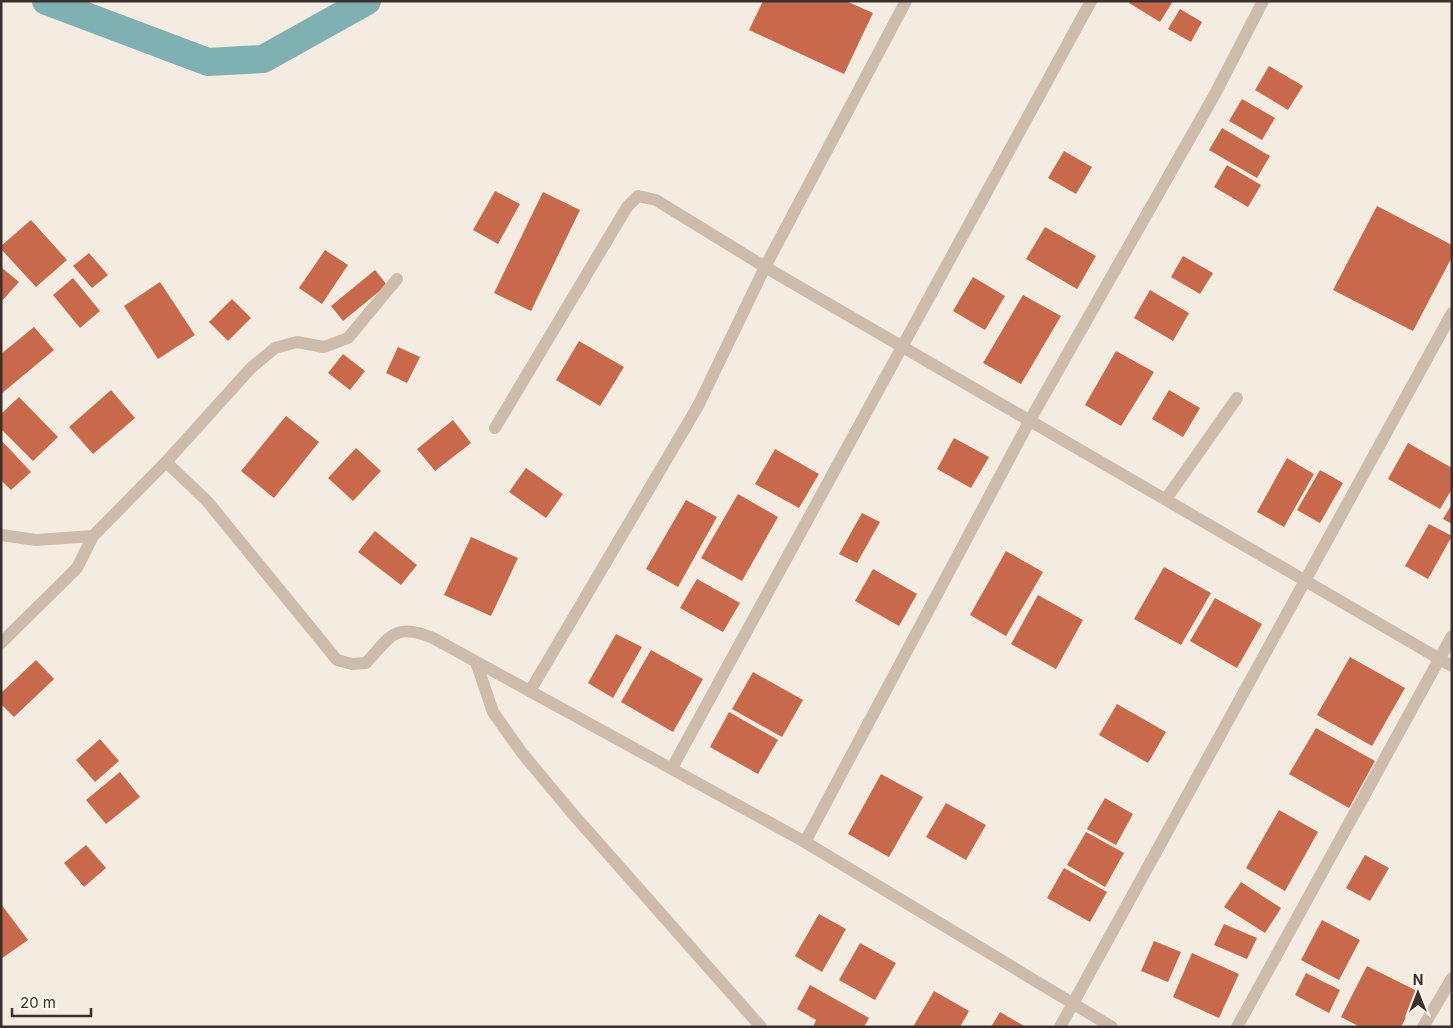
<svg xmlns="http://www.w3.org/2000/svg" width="1453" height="1028" font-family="Inter,sans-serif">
<rect width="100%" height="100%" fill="#f4ebe1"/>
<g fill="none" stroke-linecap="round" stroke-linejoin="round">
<path stroke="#7fb0b2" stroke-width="28" d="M46,1L208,62L263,59L367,1"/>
</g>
<g fill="#c8694b">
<path d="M763,1H846L873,13L844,74L749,30Z"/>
<path d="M1130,1H1173L1160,22L1129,3Z"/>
<path d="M1180,9L1202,22L1191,42L1168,29Z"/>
<path d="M1269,66L1303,86L1288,110L1255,90Z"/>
<path d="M1242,99L1275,118L1262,140L1229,121Z"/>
<path d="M1222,128L1270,156L1257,178L1209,150Z"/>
<path d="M1064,151L1092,167L1076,194L1048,178Z"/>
<path d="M1227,165L1261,185L1248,207L1214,187Z"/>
<path d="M495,191L520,204L498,244L473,230Z"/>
<path d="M543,192L580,210L531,311L494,293Z"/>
<path d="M1377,206L1452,245V257L1413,331L1333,290Z"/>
<path d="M31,220L67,260L36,287L1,249V246Z"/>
<path d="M1045,227L1096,256L1077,289L1026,259Z"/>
<path d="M325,250L348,265L322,304L299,288Z"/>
<path d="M89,253L108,275L92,288L73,266Z"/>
<path d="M1183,256L1213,273L1200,294L1171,277Z"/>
<path d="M1,267L19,282L1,302Z"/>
<path d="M375,270L387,285L343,321L331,306Z"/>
<path d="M973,277L1005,296L985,330L953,311Z"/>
<path d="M73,278L100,311L80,328L53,295Z"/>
<path d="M160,282L195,335L158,359L124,306Z"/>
<path d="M1150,290L1189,313L1173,341L1134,318Z"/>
<path d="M1023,295L1061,316L1021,384L983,363Z"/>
<path d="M232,299L251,318L228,341L209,322Z"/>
<path d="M34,327L54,350L1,394V354Z"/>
<path d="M579,341L624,367L600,406L556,380Z"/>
<path d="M398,347L420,357L407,383L386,373Z"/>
<path d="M1116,351L1154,372L1121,426L1085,405Z"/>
<path d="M343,354L365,371L350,390L328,373Z"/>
<path d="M111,390L135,418L93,454L69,427Z"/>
<path d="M1169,390L1200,408L1183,437L1152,419Z"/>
<path d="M19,397L58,437L33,461L1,429V414Z"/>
<path d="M286,416L319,442L274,498L241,471Z"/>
<path d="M453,420L471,443L435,471L417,449Z"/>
<path d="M954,438L989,457L971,488L937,469Z"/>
<path d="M1,440L31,472L11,490L1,480Z"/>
<path d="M1408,443L1452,468V489L1440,509L1388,479Z"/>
<path d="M356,448L381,471L353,501L328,478Z"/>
<path d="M775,449L819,474L799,508L755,484Z"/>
<path d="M1287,458L1314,474L1284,527L1257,512Z"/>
<path d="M526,468L563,494L546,518L509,492Z"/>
<path d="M1320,470L1343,483L1320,523L1297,510Z"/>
<path d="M738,494L778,517L742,581L701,558Z"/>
<path d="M686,500L717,517L678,587L646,569Z"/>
<path d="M1452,504V524L1443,519Z"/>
<path d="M862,513L880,522L857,563L839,554Z"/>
<path d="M1429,524L1452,536L1428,579L1405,566Z"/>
<path d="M375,531L417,565L401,585L358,552Z"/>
<path d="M471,537L518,558L491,616L444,595Z"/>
<path d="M1006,551L1043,572L1006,636L970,615Z"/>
<path d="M1164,567L1211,593L1181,645L1134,619Z"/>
<path d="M873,569L917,594L899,626L855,601Z"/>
<path d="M697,579L740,603L723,632L680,608Z"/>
<path d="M1038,595L1083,620L1056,669L1011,644Z"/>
<path d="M1215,598L1262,624L1237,668L1190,641Z"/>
<path d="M616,634L642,647L613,698L588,683Z"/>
<path d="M651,650L703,679L673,732L621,702Z"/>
<path d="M1350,657L1405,688L1372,746L1317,715Z"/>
<path d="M36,660L54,679L14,717L1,704V693Z"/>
<path d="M753,672L803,700L782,737L732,709Z"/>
<path d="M1117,704L1166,732L1148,763L1099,735Z"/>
<path d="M729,712L778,740L758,774L710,747Z"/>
<path d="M1316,728L1375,761L1349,808L1289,774Z"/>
<path d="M100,739L119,761L95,782L76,760Z"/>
<path d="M120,772L140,797L106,824L86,800Z"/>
<path d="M881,774L923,797L889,857L848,834Z"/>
<path d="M1105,798L1133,814L1116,845L1087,829Z"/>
<path d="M946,803L986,825L966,860L926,837Z"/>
<path d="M1279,810L1318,832L1285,891L1246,868Z"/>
<path d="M1086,832L1124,853L1105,887L1067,865Z"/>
<path d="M86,845L106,868L84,887L64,863Z"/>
<path d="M1365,855L1389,868L1370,901L1346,888Z"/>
<path d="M1064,868L1107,892L1090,922L1047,898Z"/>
<path d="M1241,882L1281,908L1265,933L1224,907Z"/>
<path d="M1,904L28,940L1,959Z"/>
<path d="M819,914L846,929L822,972L795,956Z"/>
<path d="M1322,920L1360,940L1339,980L1301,960Z"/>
<path d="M1224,924L1257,938L1247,959L1214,945Z"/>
<path d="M1154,941L1181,952L1168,982L1141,971Z"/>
<path d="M860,943L896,963L875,1000L839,980Z"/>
<path d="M1192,953L1239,974L1219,1018L1173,997Z"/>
<path d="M1367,966L1419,992L1401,1027H1360L1341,1017Z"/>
<path d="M1306,973L1340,990L1329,1013L1295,995Z"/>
<path d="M810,985L869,1018L864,1027H813L816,1020L797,1009Z"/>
<path d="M934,991L969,1011L960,1027H913Z"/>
<path d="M1000,1012L1026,1027H991Z"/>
</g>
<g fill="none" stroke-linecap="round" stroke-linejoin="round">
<g stroke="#cdbbac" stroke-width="12">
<path d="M495,428L627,207L638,196L656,200L765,267L1452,666"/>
<path d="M166,462L251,368L275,348L297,342L324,347L348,338L397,279"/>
<path d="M1166,499L1237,398"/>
<path d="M1,535L36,540L93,536"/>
<path d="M1,643L77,568L93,536L166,462L207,501L337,660L352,664L366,663C391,636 395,622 433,638L805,842L1112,1027"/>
<path d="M476,662L493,712L522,753L572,813L761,1027"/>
<path d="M530,691L698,406L765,267L906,1"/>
<path d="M672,768L1091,1"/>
<path d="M805,842L1030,420L1215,94L1263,1"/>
<path d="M1060,1027L1452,313"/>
<path d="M1237,1027L1452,636"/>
<path d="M1423,1027L1452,978"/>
</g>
</g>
<rect width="1453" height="1028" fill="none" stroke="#3b302b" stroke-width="5"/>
<g transform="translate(1418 993)" stroke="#fbf5ee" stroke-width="4" paint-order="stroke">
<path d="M0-4L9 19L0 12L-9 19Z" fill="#3b302b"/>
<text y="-8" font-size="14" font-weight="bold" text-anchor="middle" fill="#3b302b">N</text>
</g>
<path d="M12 1008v8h79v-8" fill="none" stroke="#3b302b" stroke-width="2.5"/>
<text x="20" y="1008" font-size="15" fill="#3b302b" stroke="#fbf5ee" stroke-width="4" paint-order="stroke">20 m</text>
</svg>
